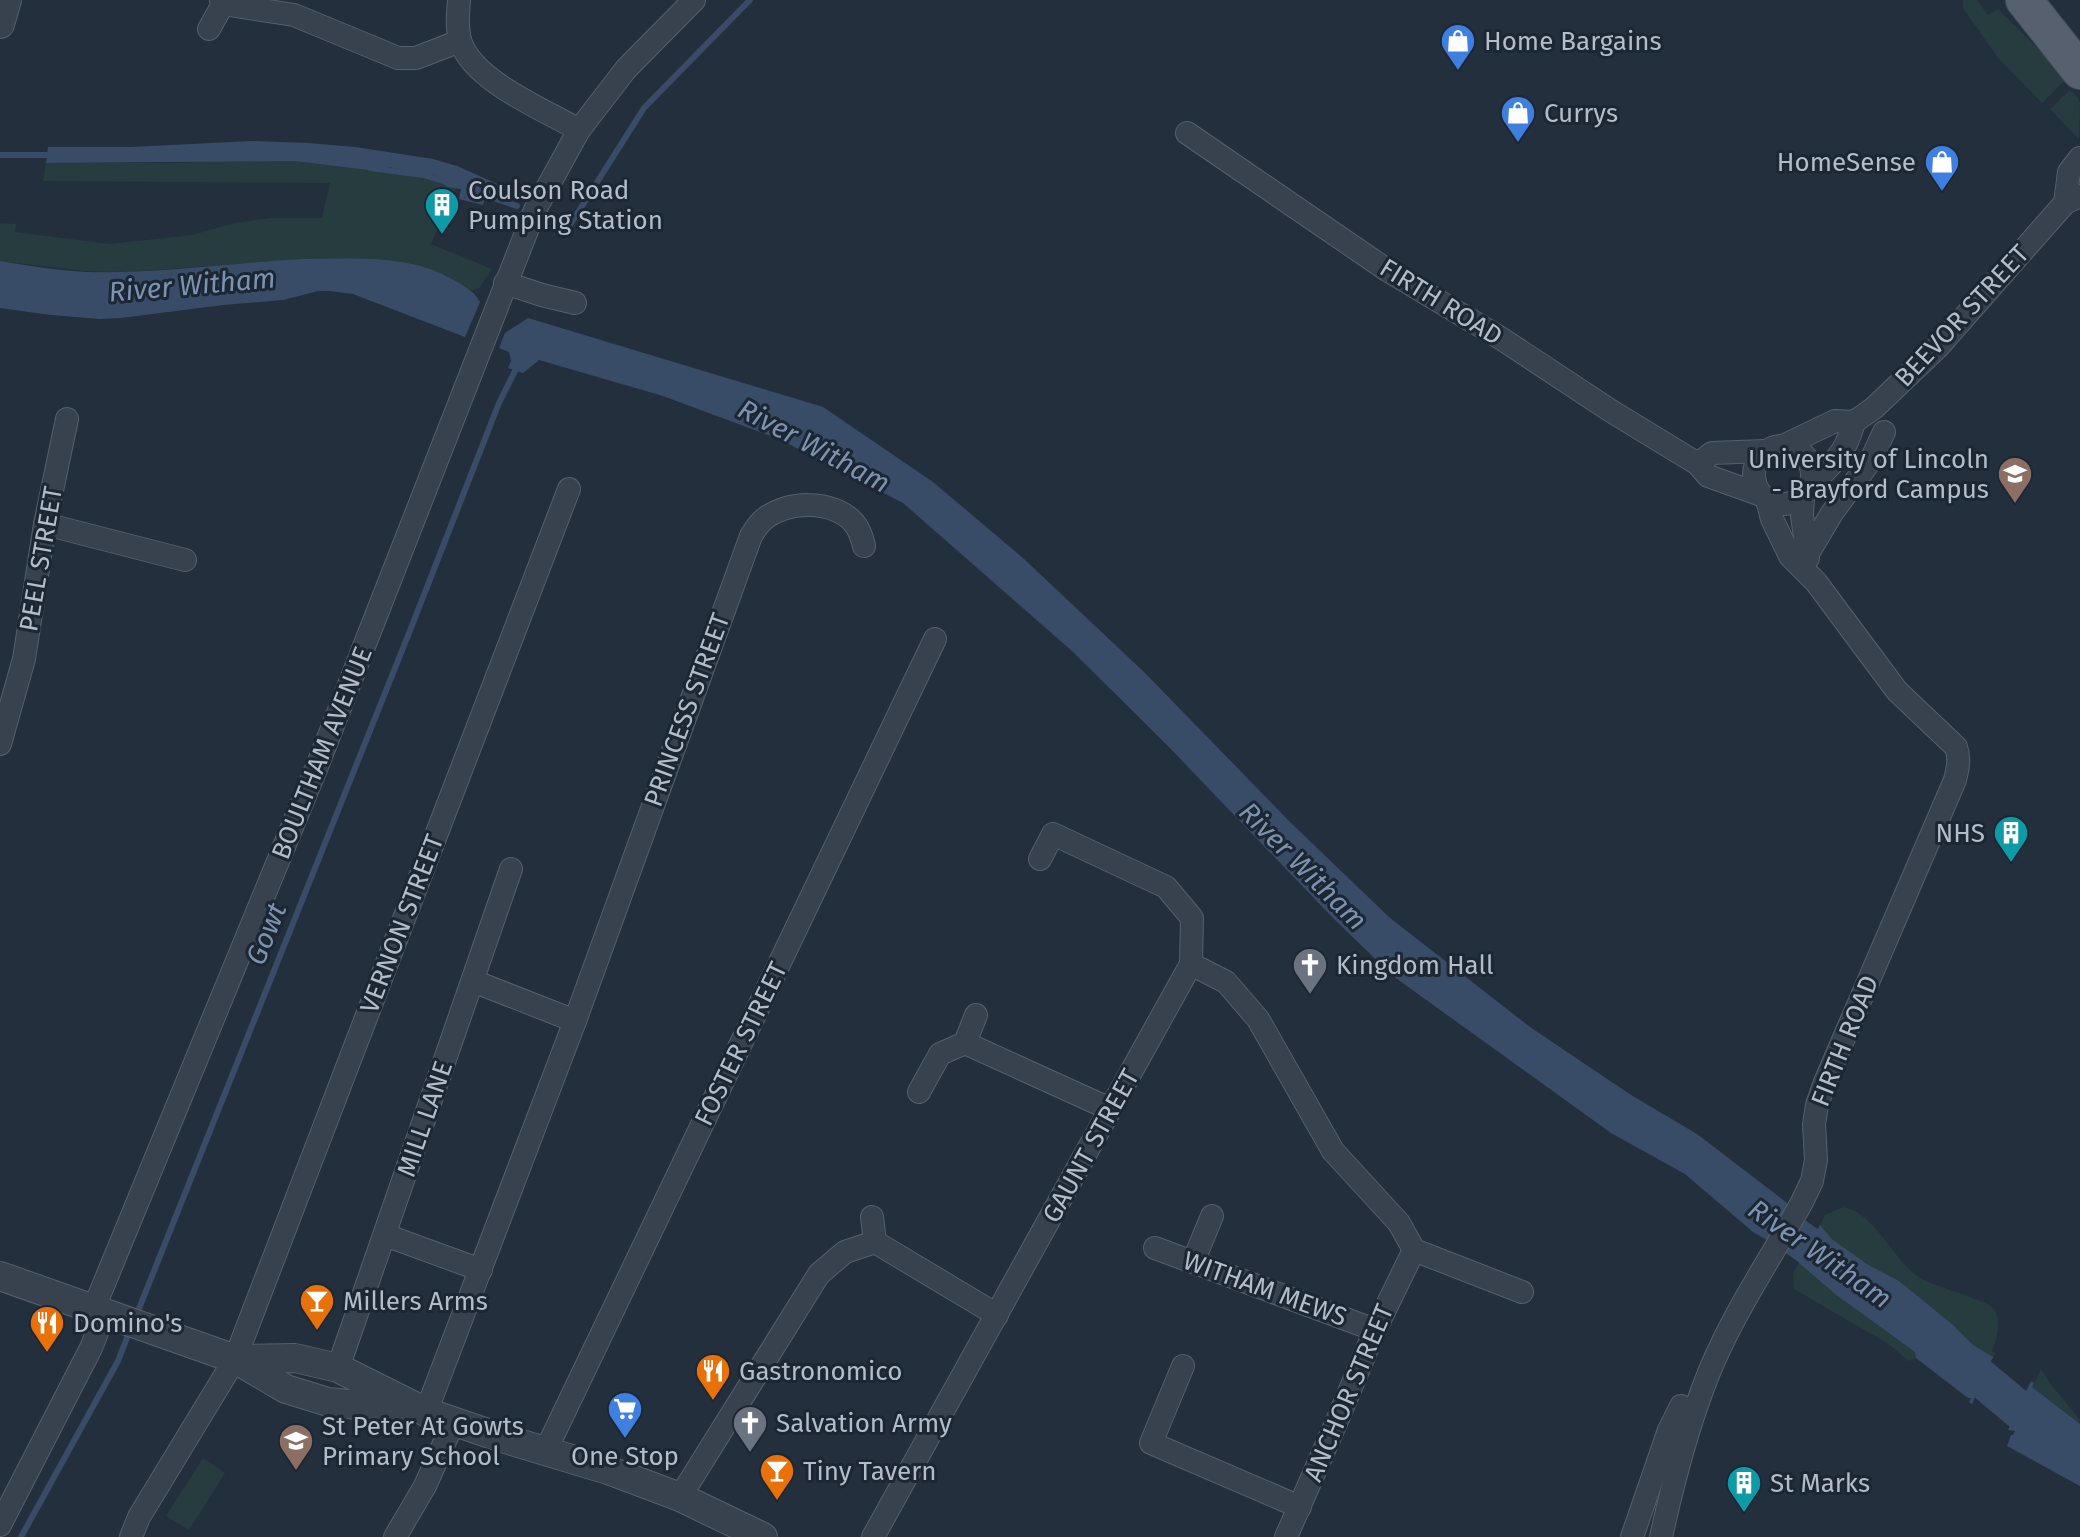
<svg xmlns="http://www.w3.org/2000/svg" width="2080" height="1537" font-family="'Fira Sans',sans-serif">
<rect width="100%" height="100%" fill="#242f3e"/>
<g fill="#263c3f">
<path d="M1963,0H1977L1988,15L1998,9L2053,63L2065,80L2042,103L1998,58L1963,8Z"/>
<path d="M2070,90L2078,98L2080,103L2079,139L2050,109Z"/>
<path d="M217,161H294L368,170L388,167L435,175L447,187L456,188L431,244L492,269L479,288L470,291L446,275L362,259H302L128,272L84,271L0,261V223L16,224L15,232L110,244L192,235L235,223L271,218H322L330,183L43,181L46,163H172Z"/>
<path d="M1843,1207C1877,1214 1892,1260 1920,1278C1935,1287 1988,1300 1994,1309C2002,1321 1997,1339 1992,1351L1995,1353L1993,1357L1973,1345L1953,1325L1837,1245L1820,1225L1825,1215Z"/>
<path d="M1799,1263L1835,1294L1916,1352V1358L1909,1361L1887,1343L1794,1289L1793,1273Z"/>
<path d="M2041,1369L2050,1383L2080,1420L2079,1424L2032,1387Z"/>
<path d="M203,1458L225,1473L189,1530L166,1516Z"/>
</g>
<g fill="#394c67">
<path d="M252,141L308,143L355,147L433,159L457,166L500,185L496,201L485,198L483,205L459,199L461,189L447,187L435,175L388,167L368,170L294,161L46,163L48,147H131Z"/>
<path d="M302,259C356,259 415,253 462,285C471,291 475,293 480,302L465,337L353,294L330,291H318L283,300L223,305L121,318L100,319L51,315L0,308V261C28,266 57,270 86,272C158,274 230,263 302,259Z"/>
<path d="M528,318L823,407L933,482L1023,558L1145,673L1290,822L1390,918L1530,1027L1631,1095L1697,1134L1791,1206L1772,1243L1753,1232L1685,1174L1611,1133L1393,976L1333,918L1166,744L1072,651L903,503L779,439L663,396L539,360L523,373L508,368L511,361L509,352L499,348L505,333Z"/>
<path d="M1820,1225L1837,1245L1861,1261L1899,1281L1953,1325L1973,1345L1993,1357L1972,1404L1969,1402L1971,1398H1968L1916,1358L1915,1352L1835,1294L1799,1263Z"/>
<path d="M2031,1381L2034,1383L2032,1387L2080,1424V1486L2007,1446L2011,1435H2013L2015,1431L2008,1430Z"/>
</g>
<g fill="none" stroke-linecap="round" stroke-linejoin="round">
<g stroke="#394c67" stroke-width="6">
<path d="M0,155H51"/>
<path d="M370,168L424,175L449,183"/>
<path d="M490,197L517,206"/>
<path d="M551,218L570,225L644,108L750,0"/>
<path d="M136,1316L411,628L481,449L499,403L518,365"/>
<path d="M21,1537L118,1361L130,1330"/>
</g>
<g stroke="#394c67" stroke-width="38">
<path d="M1758,1210L1851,1276"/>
<path d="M1945,1348L2042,1429L2080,1450"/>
</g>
<defs>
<g id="minor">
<path d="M459,0C458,13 456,30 461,43C475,82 545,110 579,130"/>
<path d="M223,4L294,15L398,58H416L460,41"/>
<path d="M209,29L223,4L221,0"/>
<path d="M1187,133L1387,270L1502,339L1611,411L1698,464L1708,476L1761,495"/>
<path d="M2065,203L2069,172L2080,158"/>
<path d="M505,283L542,295L575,303"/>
<path d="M1785,445L1835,421L1854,422L1874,408L1938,347L2065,203L2080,196"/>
<circle cx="1783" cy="475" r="29"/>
<path d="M1698,464L1712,453L1765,451"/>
<path d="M1810,487C1833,461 1844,458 1854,422"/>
<path d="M1803,496L1802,516L1808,558"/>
<path d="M45,524L185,560"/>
<path d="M1807,555L1832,513L1871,460L1884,432"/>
<path d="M0,744L24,659L45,524L67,419"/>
<path d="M1191,964L1226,982L1258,1019L1333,1151L1399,1223L1414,1250L1522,1292"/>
<path d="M473,981L575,1021"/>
<path d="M965,1043L976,1015"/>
<path d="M919,1092L940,1054L965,1043L1110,1109"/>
<path d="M872,1217L875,1242"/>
<path d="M385,1235L481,1270"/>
<path d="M1155,1248L1375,1330"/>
<path d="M1193,1262L1212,1216"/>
<path d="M94,1308L316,769L535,210L579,130L626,69L694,0"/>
<path d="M1183,1366L1151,1443L1300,1507"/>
<path d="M338,1368L511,869"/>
<path d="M426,1412L575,1021L751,536C754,531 758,525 762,521C784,500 834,499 854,523C860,530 862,538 864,546"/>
<path d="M546,1450L935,639"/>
<path d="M680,1497L819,1274L845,1252L875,1242L997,1315"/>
<path d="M0,1525L91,1348L105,1312"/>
<path d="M131,1537L139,1517L235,1359L569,489"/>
<path d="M395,1537L425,1486L454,1421"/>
<path d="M873,1537L1191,964L1192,918L1166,887L1053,834L1040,859"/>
<path d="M1286,1537L1337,1421L1375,1330L1414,1250"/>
<path d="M1632,1537L1669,1430L1681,1406"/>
<path d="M1661,1537C1672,1487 1685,1436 1703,1388C1727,1322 1768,1263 1802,1202L1812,1181L1816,1160L1814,1124L1817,1105L1825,1082L1955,780C1958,768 1960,759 1956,747L1897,691L1816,582L1790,556L1772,519L1767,500"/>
</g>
<g id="tertiary">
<path d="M0,24L7,0"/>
<path d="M0,1276L235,1359L286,1389L328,1402L409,1410"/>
<path d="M235,1359L295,1358L338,1368L426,1412L502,1438L608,1470L680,1497L763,1537"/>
</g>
<path id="primary" d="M2024,0L2080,71"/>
</defs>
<use href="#minor" stroke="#565f6c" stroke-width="24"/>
<use href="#tertiary" stroke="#565f6c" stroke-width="30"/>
<use href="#primary" stroke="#414a57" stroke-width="38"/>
<use href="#minor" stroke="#38414e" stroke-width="22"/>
<use href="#tertiary" stroke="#38414e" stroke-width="28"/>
<use href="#primary" stroke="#56606e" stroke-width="36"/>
</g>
<defs>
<symbol id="shop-pin" viewBox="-11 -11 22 30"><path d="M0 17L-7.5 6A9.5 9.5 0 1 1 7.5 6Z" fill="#3f7fe0" stroke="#1d2633"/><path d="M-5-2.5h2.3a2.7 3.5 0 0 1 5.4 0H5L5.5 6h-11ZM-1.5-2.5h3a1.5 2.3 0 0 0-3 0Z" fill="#fff"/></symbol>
<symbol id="building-pin" viewBox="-11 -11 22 30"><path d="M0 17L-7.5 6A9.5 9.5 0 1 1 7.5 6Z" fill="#0f9aa8" stroke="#1d2633"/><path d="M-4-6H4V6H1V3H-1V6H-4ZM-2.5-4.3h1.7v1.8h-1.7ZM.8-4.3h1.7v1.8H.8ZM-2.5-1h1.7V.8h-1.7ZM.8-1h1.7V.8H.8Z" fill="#fff"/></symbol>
<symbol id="university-pin" viewBox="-11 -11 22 30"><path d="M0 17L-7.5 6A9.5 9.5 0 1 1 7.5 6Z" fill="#8d6e63" stroke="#1d2633"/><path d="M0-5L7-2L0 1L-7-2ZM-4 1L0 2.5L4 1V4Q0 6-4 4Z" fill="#fff"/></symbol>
<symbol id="church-pin" viewBox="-11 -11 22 30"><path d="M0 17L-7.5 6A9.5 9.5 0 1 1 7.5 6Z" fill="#6b7280" stroke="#1d2633"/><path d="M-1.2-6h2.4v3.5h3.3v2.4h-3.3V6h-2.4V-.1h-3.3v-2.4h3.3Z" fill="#fff"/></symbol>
<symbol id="bar-pin" viewBox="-11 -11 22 30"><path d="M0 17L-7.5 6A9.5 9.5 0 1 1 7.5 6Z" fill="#e8710a" stroke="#1d2633"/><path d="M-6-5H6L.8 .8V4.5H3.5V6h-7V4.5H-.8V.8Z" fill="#fff"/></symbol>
<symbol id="restaurant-pin" viewBox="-11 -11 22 30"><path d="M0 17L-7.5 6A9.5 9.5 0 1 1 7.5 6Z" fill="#e8710a" stroke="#1d2633"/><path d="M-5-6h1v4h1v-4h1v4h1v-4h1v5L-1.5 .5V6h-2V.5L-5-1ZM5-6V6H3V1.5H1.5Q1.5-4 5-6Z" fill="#fff"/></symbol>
<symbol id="supermarket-pin" viewBox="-11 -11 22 30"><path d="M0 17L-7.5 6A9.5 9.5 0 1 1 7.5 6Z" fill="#3f7fe0" stroke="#1d2633"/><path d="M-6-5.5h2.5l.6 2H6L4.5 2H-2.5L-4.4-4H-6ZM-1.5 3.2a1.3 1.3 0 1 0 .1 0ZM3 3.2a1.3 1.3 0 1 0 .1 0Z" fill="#fff"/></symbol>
<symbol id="school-pin" viewBox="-11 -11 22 30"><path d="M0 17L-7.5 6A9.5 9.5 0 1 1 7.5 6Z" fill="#8d6e63" stroke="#1d2633"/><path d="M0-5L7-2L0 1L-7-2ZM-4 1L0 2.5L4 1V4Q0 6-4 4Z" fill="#fff"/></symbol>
</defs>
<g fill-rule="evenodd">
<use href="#shop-pin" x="1438" y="21" width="40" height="54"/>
<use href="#shop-pin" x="1498" y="93" width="40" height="54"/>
<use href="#shop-pin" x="1922" y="142" width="40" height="54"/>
<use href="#building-pin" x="422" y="185" width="40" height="54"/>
<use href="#university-pin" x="1995" y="454" width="40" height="54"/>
<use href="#building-pin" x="1991" y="813" width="40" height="54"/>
<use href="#church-pin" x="1290" y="945" width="40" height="54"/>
<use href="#bar-pin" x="297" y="1281" width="40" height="54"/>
<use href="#restaurant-pin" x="27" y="1303" width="40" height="54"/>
<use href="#restaurant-pin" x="693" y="1351" width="40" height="54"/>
<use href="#supermarket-pin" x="605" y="1389" width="40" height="54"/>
<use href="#church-pin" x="730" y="1403" width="40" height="54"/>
<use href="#school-pin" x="276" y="1421" width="40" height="54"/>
<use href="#bar-pin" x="757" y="1451" width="40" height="54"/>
<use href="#building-pin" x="1724" y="1463" width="40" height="54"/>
</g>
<g text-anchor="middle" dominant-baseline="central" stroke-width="6" stroke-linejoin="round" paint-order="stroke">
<g font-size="26" fill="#b4bcc9" stroke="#1d2633" text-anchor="start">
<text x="1484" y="41">Home Bargains</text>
<text x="1544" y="113">Currys</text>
<text x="1916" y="162" text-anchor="end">HomeSense</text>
<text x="468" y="190">Coulson Road<tspan x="468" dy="30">Pumping Station</tspan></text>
<text x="1989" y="459" text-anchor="end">University of Lincoln<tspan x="1989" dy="30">- Brayford Campus</tspan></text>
<text x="1985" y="833" text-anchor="end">NHS</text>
<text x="1336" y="965">Kingdom Hall</text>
<text x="343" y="1301">Millers Arms</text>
<text x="73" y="1323">Domino's</text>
<text x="739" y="1371">Gastronomico</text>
<text x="776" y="1423">Salvation Army</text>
<text x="322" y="1426">St Peter At Gowts<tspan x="322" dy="30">Primary School</tspan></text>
<text x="625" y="1456" text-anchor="middle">One Stop</text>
<text x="803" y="1471">Tiny Tavern</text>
<text x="1770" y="1483">St Marks</text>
</g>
<g font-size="26" fill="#b4bcc9" stroke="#1d2633">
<text transform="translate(1441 302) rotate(32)">FIRTH ROAD</text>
<text transform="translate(1962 316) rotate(-47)">BEEVOR STREET</text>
<text transform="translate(41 559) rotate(-80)">PEEL STREET</text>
<text transform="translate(687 710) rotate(-70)">PRINCESS STREET</text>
<text transform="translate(322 753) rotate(-68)">BOULTHAM AVENUE</text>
<text transform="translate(402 924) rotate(-69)">VERNON STREET</text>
<text transform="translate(1845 1041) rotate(-68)">FIRTH ROAD</text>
<text transform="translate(741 1044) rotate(-64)">FOSTER STREET</text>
<text transform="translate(425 1119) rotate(-71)">MILL LANE</text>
<text transform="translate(1091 1146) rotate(-61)">GAUNT STREET</text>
<text transform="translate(1265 1289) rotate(20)">WITHAM MEWS</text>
<text transform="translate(1349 1393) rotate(-67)">ANCHOR STREET</text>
</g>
<g font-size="28" font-style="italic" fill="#7c92b1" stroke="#1d2633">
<text transform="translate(192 285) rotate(-5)">River Witham</text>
<text transform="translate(814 446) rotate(28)">River Witham</text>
<text transform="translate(1303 866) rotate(45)">River Witham</text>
<text transform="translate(266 934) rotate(-68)">Gowt</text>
<text transform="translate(1820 1254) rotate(35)">River Witham</text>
</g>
</g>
</svg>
